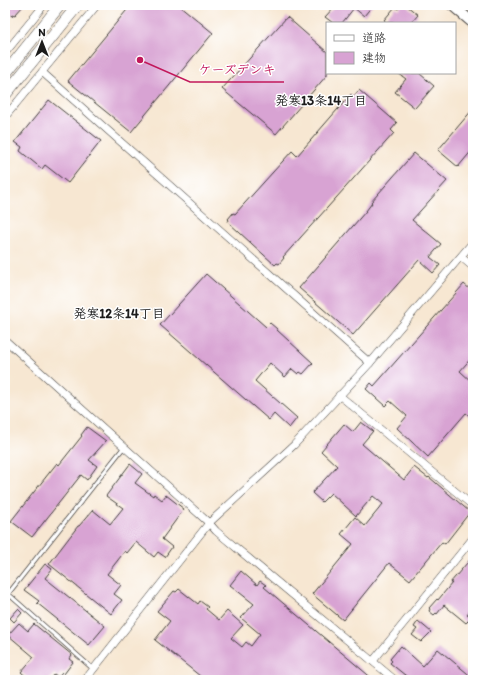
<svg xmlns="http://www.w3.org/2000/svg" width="478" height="685" font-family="Itim,'Klee One',sans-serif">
<rect width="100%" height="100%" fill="#fff"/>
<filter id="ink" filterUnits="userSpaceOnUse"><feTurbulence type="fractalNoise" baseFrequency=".025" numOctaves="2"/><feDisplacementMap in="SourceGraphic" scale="8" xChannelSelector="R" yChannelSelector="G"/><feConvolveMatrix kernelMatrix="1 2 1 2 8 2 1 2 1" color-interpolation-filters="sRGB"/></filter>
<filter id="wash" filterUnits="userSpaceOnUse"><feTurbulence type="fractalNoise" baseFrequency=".012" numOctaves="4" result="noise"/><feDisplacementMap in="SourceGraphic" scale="16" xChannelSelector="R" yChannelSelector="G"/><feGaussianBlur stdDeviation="0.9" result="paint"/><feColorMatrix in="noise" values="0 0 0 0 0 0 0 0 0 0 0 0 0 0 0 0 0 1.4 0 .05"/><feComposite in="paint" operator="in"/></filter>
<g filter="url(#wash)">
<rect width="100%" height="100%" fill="#f7e7d2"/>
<g id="blocks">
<g fill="#d8a3d3">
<path d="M5,5H24L15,15L13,14L12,16L5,10Z"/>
<path d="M131,5H179L213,33L131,132L68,81Z"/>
<path d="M336,5H373L364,16L354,8L342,23H333L325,17Z"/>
<path d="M402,5H406L418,15L411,23H387L384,20L395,7L398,9Z"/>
<path d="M287,17L327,52V75L276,134L222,89Z"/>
<path d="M398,73H419L434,86L415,108L395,92L406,79Z"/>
<path d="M359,90L397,123L391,130L394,133L345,188L283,257L284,258L279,264L277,263L275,265L228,222L229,220L228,219L233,213L235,214L292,151L297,156L351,94L353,97Z"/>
<path d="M49,100L101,141L68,183L45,165L42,169L20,151L22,147L15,142Z"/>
<path d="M473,109V149L458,167L438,150Z"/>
<path d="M414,153L447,181L412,220L441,244L430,257L440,265L433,273L419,260L353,335L299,288L366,211L372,203L371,202Z"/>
<path d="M206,274L266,327L270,323L277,329V330L313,363L303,374L300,372L298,374L292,369L285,377L270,363L255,381L297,418L289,428L274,414L269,420L160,325Z"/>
<path d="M464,284L473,292V356L460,371L473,383V419L466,413L428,457L397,428L407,416L390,401L385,406L366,389L371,383L374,386Z"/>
<path d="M361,422L373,431L362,444L404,480L414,467L428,478L429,477L470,512L445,544L442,542L410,580L389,563L343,620L312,594L353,544L341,534L355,517L365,526L383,504L373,496L356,516L331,493L322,502L312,493L337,466L321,451L344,424L353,432Z"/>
<path d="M87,427L106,441L89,460L97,466L87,480L81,475L32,537L11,521L57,463L59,465L82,436L81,435Z"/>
<path d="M130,464L142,474L135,483L153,496L154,494L162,500L166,495L184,509L162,539L172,547L165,557L158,552L154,557L136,542L127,553L125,551L107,574L121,585L114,594L122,600L111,614L49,564L78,526H79L93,510L110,524L123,508L106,496Z"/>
<path d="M473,556V607L467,614L471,618L466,623L444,605L437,614L436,613L434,615L429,611L430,609L429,608L437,599L438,600L452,583H450Z"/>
<path d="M45,564L52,569L45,578L105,626L89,645L37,603L39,601L24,590Z"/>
<path d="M241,571L257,585L260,581L266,585L264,587L374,680H205L155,640L170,621L157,611L174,591L176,592L179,589L198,604L200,601L208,607L206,609L219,620L227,611L243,625L231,638L242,647L246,642L251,646L260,634L241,618L254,604L230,585Z"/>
<path d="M18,609L22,613L14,622L10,618Z"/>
<path d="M418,621L431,632L421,642L412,635L417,629L414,627Z"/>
<path d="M19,623L28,631L34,624L72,655L69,659L73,662L64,674L62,672L58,677L54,674L49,680H30L21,672L34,657L8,635Z"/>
<path d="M401,646L423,666L438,649L473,678V680H411L390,663L392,661L390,659Z"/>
</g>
</g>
</g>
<g filter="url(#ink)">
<use href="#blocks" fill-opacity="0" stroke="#3d3a37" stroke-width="1"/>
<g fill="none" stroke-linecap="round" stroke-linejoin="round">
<defs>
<g id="service">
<path d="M5,591L93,669"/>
<path d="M8,594L124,447"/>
</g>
<g id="minor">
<path d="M5,53L44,5"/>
<path d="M42,72L370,363"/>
<path d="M5,117L97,5"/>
<path d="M461,257L473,267"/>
<path d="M5,340L209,523L216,531L395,680"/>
<path d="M339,395L473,506"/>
<path d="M373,661L473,538"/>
<path d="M85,680L209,523L294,445L370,363L473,242"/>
</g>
<path id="secondary" d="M452,5L473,23"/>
<g id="primary">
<path d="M5,74L60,5"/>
<path d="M5,95L78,5"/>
</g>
</defs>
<use href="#service" stroke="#3d3a37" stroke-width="5"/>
<use href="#minor" stroke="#3d3a37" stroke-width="8"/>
<use href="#secondary" stroke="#3d3a37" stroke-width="12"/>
<use href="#primary" stroke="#3d3a37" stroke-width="12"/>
<use href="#service" stroke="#fff" stroke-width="3.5"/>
<use href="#minor" stroke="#fff" stroke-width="7"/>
<use href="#secondary" stroke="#fff" stroke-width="10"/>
<use href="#primary" stroke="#fff" stroke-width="11"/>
</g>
</g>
<g text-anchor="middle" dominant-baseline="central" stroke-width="3" stroke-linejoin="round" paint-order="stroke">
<g font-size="13" font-weight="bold" fill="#1c1c1c" stroke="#fff">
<text x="321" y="100">発寒13条14丁目</text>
<text x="119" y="313">発寒12条14丁目</text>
</g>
</g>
<path fill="none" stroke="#c2185b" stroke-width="1.5" d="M140 60L190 82H284"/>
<circle fill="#c2185b" stroke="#fff" stroke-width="1.5" cx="140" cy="60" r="4"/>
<g font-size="13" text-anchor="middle" font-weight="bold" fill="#c2185b" stroke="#fff" stroke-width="3" stroke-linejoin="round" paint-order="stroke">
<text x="237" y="74">ケーズデンキ</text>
</g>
<rect width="478" height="685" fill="none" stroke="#fff" stroke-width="20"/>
<rect x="326" y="22" width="130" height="52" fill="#ffffff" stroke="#a4a4a4"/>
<rect x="334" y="35" width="20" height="6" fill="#ffffff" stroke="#a4a4a4"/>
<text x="362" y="42" font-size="12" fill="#1c1c1c">道路</text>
<rect x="334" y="52" width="20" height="12" fill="#d8a3d3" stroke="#a4a4a4"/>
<text x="362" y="62" font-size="12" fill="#1c1c1c">建物</text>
<g transform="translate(42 42)" stroke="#ffffff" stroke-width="3" paint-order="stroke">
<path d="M0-3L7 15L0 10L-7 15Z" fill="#1c1c1c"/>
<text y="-6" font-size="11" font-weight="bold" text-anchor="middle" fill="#1c1c1c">N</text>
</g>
</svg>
